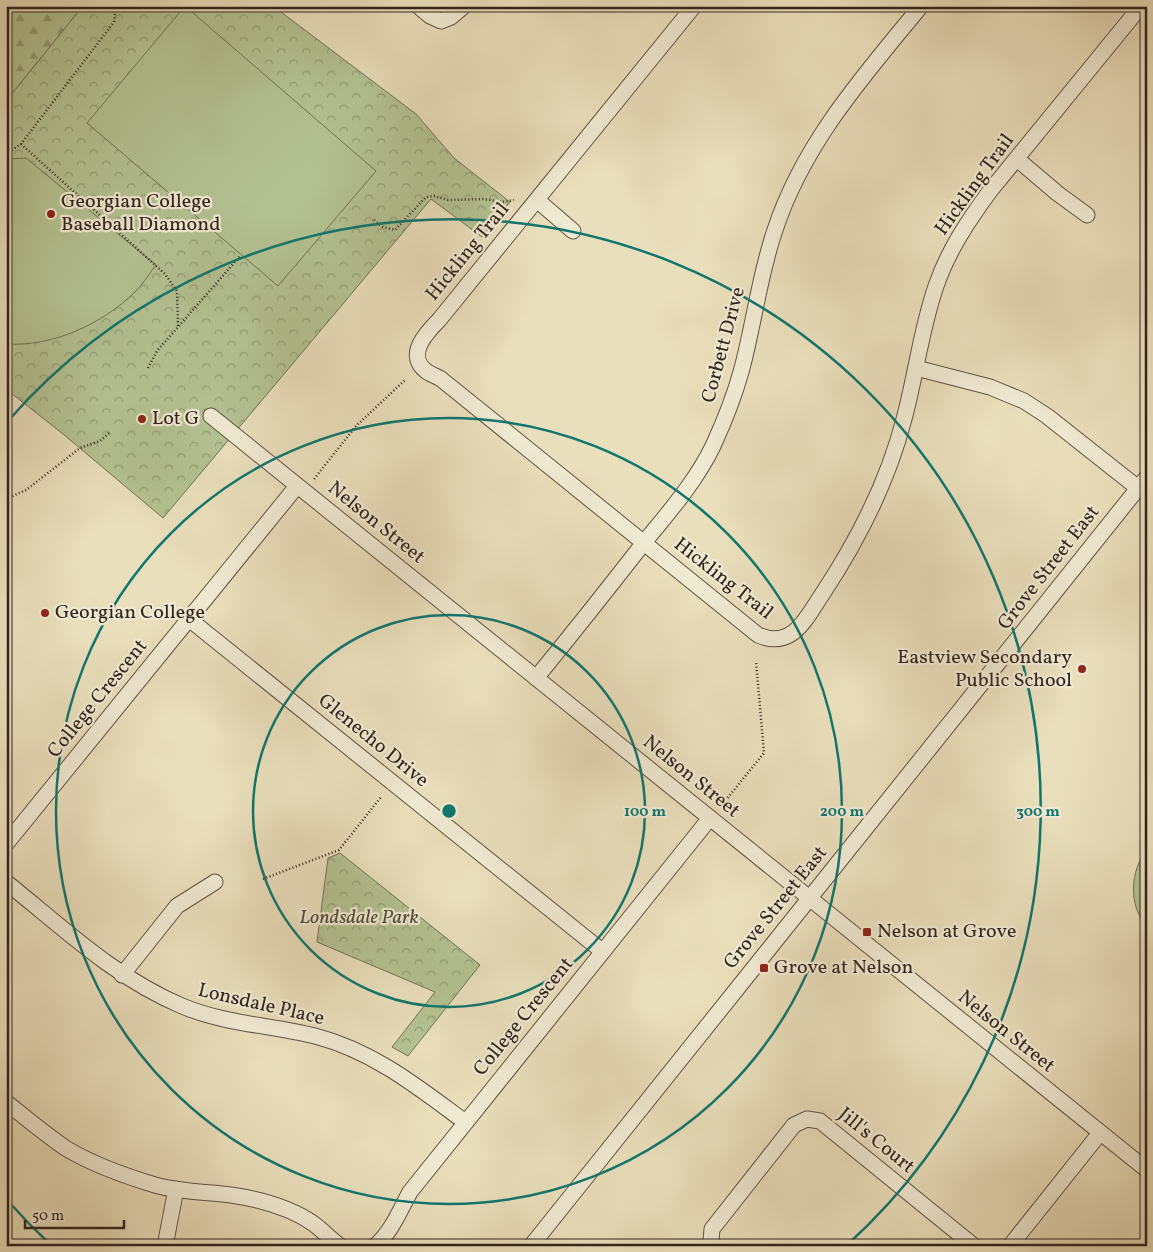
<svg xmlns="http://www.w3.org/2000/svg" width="1153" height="1252" font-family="Vollkorn,serif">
<defs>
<pattern id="forest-firs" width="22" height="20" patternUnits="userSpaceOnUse" patternTransform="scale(1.25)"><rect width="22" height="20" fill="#b4c293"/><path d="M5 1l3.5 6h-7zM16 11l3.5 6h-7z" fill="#939d77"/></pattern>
<pattern id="park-crowns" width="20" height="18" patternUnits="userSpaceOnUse" patternTransform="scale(1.25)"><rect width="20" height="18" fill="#b4c293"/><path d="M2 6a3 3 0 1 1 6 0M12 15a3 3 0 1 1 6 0" fill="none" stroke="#939d77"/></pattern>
</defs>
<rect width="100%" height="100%" fill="#eadfbc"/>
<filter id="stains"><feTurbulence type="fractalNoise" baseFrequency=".004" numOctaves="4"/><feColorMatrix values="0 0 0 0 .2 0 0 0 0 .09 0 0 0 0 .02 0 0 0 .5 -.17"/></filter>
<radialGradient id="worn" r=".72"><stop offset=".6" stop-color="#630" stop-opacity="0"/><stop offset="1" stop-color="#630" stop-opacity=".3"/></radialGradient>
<path fill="url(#forest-firs)" stroke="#727358" d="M6,6H83L6,101Z"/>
<g fill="url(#park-crowns)" stroke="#727358">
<path d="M83,6H273L416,114L454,158L510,202L482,237L431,199L163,518L63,434L6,389V101Z"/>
<path d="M340,853L480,965L408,1056L392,1047L435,992L317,942L328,858Z"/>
</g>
<g fill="#b4c293" stroke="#727358">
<path d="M185,6L376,171L278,286L87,123Z"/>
<path d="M26,158L156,265C149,274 143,284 135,292C102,324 53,347 6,344V164L10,159Z"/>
<path d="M1147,850V927C1128,906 1130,870 1147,850Z"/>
</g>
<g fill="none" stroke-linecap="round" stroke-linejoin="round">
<defs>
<g id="minor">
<path d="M418,6L430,16L441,21L451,17L464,6"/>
<path d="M694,6L439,320C427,332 405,355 426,371C430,374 436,376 441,379L758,635C793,650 806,618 823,593C858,540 888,481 904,419C916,375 921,329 936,286C948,251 968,221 990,191L1141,6"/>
<path d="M1017,159L1057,193L1087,215"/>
<path d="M537,200L573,231"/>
<path d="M916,368L990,387L1024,401L1047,416L1138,488"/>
<path d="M211,416L1147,1170"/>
<path d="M189,619L602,951"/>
<path d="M536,678C572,634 607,590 642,545C668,513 695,483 713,446C724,422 734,397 741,372C754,325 759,276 775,230C803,144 864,75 921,6"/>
<path d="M6,844L297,486"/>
<path d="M6,882C62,927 115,978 182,1006C225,1024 270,1025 315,1036C373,1051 418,1087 465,1122"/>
<path d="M122,975L177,906L215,882"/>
<path d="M6,1102C26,1118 46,1135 67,1149C94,1165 125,1176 155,1185C180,1192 206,1192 231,1195C258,1199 291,1208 314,1224C323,1231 331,1239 340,1246"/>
<path d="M165,1246L176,1189"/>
<path d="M375,1246C391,1233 400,1210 410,1192L710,818"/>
<path d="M531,1246L1147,477"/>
<path d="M713,1246L711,1241L712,1229L794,1125L807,1119L820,1121L974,1246"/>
<path d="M1010,1246L1100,1133"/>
</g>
</defs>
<use href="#minor" stroke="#5f5345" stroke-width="17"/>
<g stroke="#31241d" stroke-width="2.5" stroke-dasharray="1 2.5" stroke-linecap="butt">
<path d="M21,144L165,274L177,291L178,327"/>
<path d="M6,154L21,144L114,22L116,6"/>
<path d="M374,220L383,227L395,230L426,197L434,196L448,200L484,199L503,202L514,200"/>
<path d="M148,368L157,351L241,255"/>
<path d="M314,479L356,426L405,380"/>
<path d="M6,499L26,490L80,448L100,441L109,433"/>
<path d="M721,806L764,753L756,661"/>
<path d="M263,879L339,850L381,797"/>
</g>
<use href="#minor" stroke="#f1ead3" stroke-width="15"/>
</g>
<g fill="none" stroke="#0f766e" stroke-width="2.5">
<circle cx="449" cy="811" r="196"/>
<circle cx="449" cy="811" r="393"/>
<path d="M51 1245A589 589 0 0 1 8 1201M8 421A589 589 0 1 1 847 1245"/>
</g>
<g fill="#8f2418" stroke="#f1ead3" stroke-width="2">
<circle cx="51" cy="214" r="5"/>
<circle cx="142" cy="419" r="5"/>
<circle cx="45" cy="613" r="5"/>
<circle cx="1082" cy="669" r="5"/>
<rect x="862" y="927" width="10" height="10" rx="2.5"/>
<rect x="759" y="963" width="10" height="10" rx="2.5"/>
</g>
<g text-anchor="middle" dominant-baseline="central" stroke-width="4.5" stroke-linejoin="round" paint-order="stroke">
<g font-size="20" fill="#31241d" stroke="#f1ead3">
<text transform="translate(975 185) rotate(-54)">Hickling Trail</text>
<text transform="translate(468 252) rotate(-51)">Hickling Trail</text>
<text transform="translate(724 345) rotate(-75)">Corbett Drive</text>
<text transform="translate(376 523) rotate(39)">Nelson Street</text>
<text transform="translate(1049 568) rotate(-52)">Grove Street East</text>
<text transform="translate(723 579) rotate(38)">Hickling Trail</text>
<text transform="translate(98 699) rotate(-51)">College Crescent</text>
<text transform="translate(373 741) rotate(39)">Glenecho Drive</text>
<text transform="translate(691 777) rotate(39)">Nelson Street</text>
<text transform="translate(776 908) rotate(-51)">Grove Street East</text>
<text transform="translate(261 1005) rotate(13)">Lonsdale Place</text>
<text transform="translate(524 1017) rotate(-51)">College Crescent</text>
<text transform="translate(1006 1032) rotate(39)">Nelson Street</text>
<text transform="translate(876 1141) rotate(39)">Jill's Court</text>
</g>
<g font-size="20" fill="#31241d" stroke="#f1ead3" text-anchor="start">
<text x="61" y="202">Georgian College<tspan x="61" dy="23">Baseball Diamond</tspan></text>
<text x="152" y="419">Lot G</text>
<text x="55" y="613">Georgian College</text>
<text x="1072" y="658" text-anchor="end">Eastview Secondary<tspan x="1072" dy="23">Public School</tspan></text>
<text x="877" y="932">Nelson at Grove</text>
<text x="774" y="968">Grove at Nelson</text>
</g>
<g font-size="20" font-style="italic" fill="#524c3a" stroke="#f1ead3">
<text x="359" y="918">Londsdale Park</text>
</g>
</g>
<circle cx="449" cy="811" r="8" fill="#0f766e" stroke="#f1ead3" stroke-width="2.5"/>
<g font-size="15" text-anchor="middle" font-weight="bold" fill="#0f766e" stroke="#f1ead3" stroke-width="4.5" stroke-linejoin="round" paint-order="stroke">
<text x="645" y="816">100 m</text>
<text x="842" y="816">200 m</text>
<text x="1038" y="816">300 m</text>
</g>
<rect width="1153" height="1252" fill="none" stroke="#eadfbc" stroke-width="25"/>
<rect x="8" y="8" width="1138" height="1237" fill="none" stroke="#31241d" stroke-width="2.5"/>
<rect x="12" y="12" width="1128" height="1227" fill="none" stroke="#31241d"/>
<path d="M25 1220v8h99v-8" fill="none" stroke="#31241d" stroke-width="2.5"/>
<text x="32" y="1220" font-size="15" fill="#31241d" stroke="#f1ead3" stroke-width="4" paint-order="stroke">50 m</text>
<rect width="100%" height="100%" filter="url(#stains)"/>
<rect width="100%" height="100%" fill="url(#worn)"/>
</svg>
